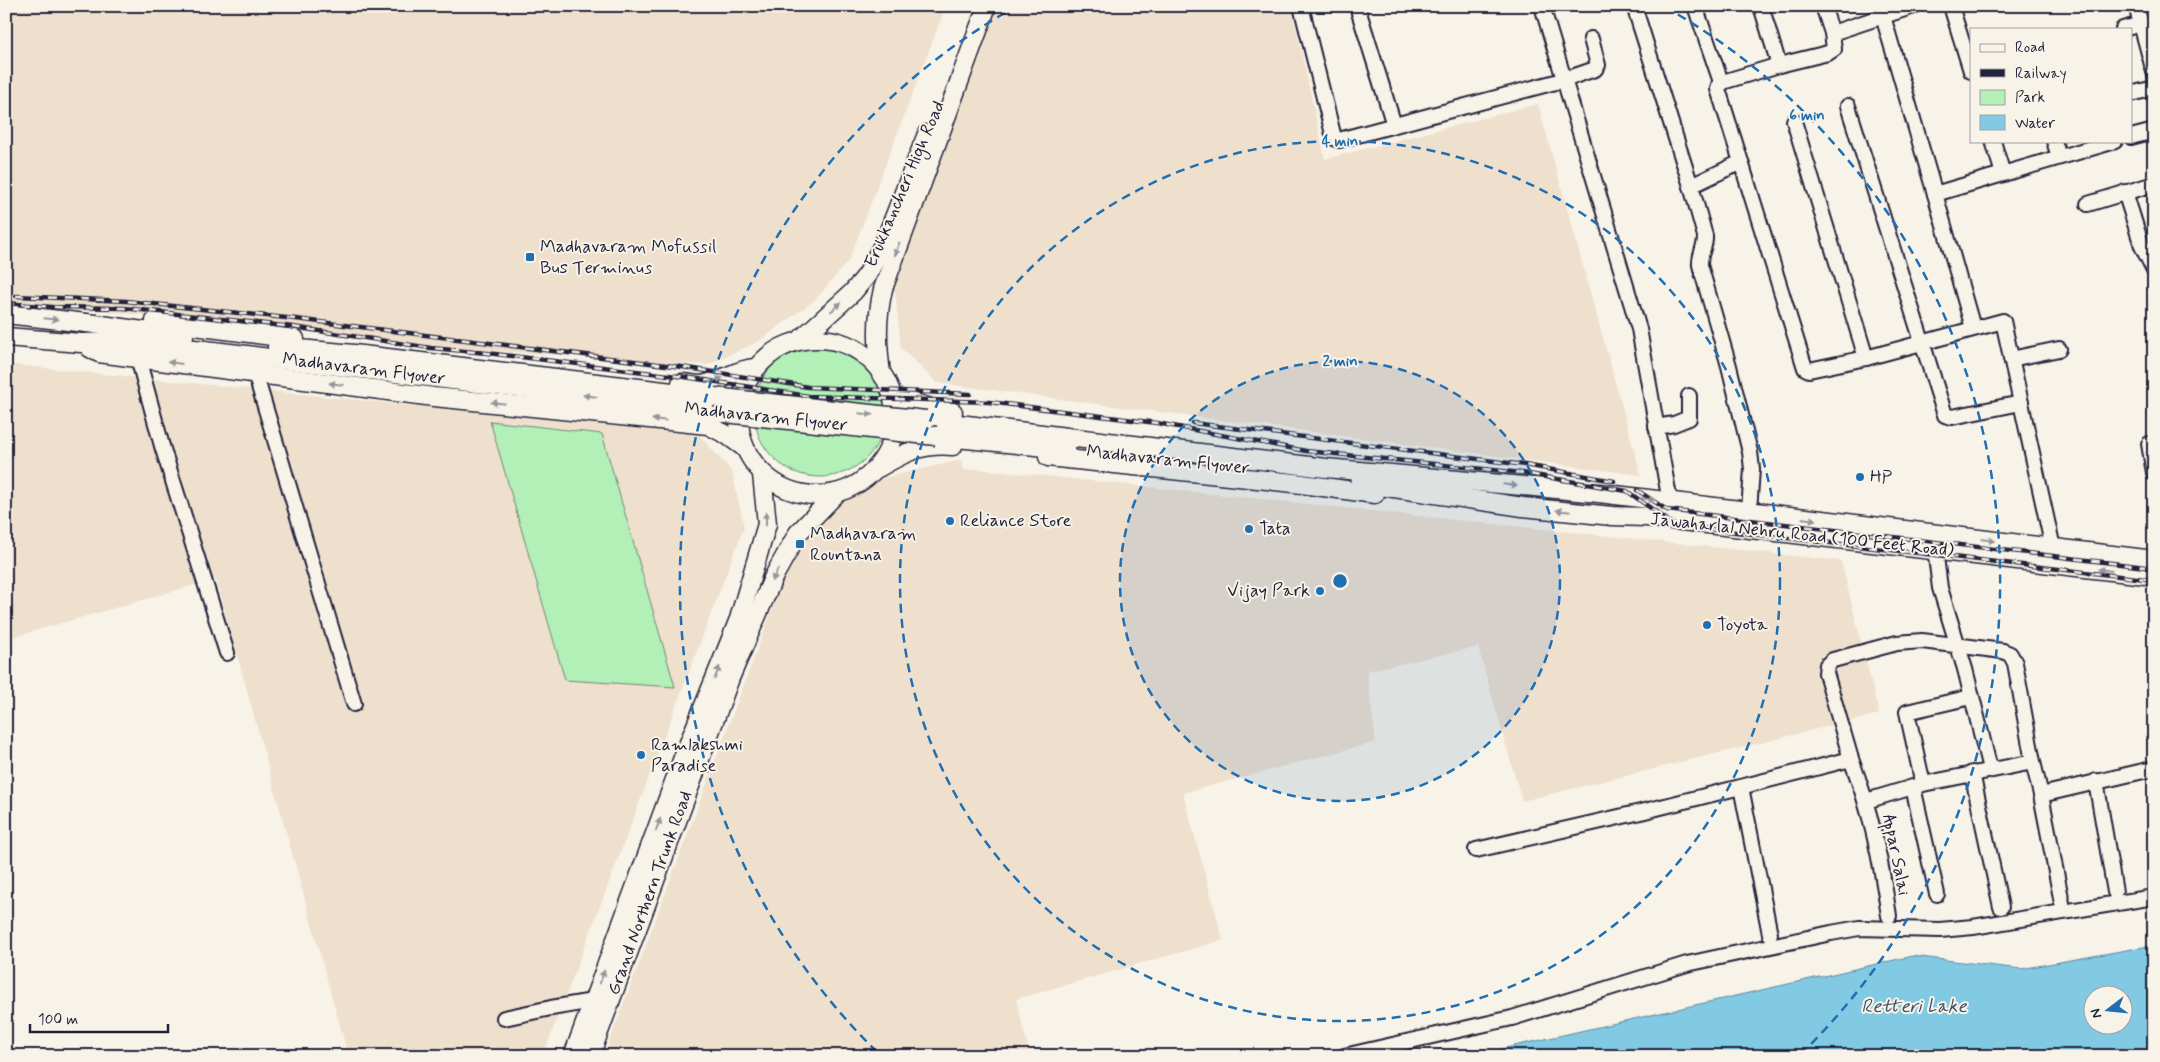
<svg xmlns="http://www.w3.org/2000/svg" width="2160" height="1062" font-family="Mynerve,sans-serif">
<rect width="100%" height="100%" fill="#f7f3e8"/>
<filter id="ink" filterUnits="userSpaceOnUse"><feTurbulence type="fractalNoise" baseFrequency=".02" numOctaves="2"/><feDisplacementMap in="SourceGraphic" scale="10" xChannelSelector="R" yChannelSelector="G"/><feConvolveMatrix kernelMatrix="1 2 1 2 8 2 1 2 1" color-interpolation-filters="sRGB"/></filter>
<g filter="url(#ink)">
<g fill="#efdfcd">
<path d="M6,6H946L849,260L816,299L759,341L707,365L470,349L6,301Z"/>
<path d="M997,6H1291L1325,159L1538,104L1641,475L937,383L901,348L894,282Z"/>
<path d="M6,364L699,435L732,472L744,527L543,1056H333L347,1051L216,579L6,639Z"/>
<path d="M961,460L964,470L980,469L1841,561L1879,714L1522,801L1478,647L1367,671L1376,742L1183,793L1223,940L1016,999L1030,1056H604L792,557L803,545L806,536L861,483Z"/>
</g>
<g fill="#b2f0b7" stroke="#6a8979">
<circle cx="820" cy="411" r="66"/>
<path d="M490,421L602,434L675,687L565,680Z"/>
</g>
<path fill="#82cae3" stroke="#5c87a0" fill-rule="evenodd" d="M2154,945V1056H1470L1912,956L2021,969ZM2092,994H2122V1024H2092Z"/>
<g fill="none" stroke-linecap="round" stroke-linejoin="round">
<defs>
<g id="minor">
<path d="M1301,6L1334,138L1339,140L1563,80L1595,69L1598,65L1591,39"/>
<path d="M1357,6L1394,125"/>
<path d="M1542,6L1639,329L1670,502"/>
<path d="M1634,6L1691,186"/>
<path d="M1695,6L1721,82"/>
<path d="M1761,6L1779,65L1828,53L1834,49L1832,33L1823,6"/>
<path d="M1880,6L1935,194L2003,174"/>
<path d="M1951,6L1971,71"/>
<path d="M2136,6L2154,72"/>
<path d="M2123,29L2141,24"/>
<path d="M1832,33L1914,6"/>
<path d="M2131,94L2154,88"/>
<path d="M1848,106L1945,415L1952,417L2021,403"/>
<path d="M1794,121L1866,358"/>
<path d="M2131,137L2154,131"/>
<path d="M1993,141L2003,174L2115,141"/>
<path d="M2054,141L2059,157"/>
<path d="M1741,162L1805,368L1809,370L1866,358L2003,321L2053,548"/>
<path d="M2125,192L2142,246L2154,270"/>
<path d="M1935,194L1973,328"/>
<path d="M2088,204L2154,184"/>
<path d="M138,358L162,446L227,653"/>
<path d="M2011,359L2059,349"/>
<path d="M255,373L354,704"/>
<path d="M1656,427L1674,424L1689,418V396"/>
<path d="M2154,444H2149L2154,473"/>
<path d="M1749,511L1752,469L1750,452L1729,366L1700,265C1699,253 1706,247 1705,236L1691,186L1741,162L1718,89L1719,85L1726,81L1779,65"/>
<path d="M1935,549L1940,588L1965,669L1990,769"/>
<path d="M1851,759L1826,673L1827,665L1833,660L1897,643L1922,641L2003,651L2010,654L2015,663L2033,762"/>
<path d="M1972,773L2001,907"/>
<path d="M2096,781L2115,892"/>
<path d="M1923,784L1907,712L1971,697"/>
<path d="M1741,787L1770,934"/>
<path d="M1913,787L1937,894"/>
<path d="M2041,795L2152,769"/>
<path d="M1866,801L1923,784L2033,762L2041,795L2062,903"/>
<path d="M1476,850L1645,811L1851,759C1871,811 1881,861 1889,916"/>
<path d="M504,1018L551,1008L593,1001"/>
<path d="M1344,1056L1512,1018L1687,964L1831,933L1859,928L1940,930L1973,927L2154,897"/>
</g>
<g id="major">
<path d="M6,314L95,324L184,337"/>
<path d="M155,321L295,339"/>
<path d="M6,337L81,343L119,342L205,350L725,413"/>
<circle cx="817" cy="417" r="78"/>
<path d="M800,340L853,292L867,275L884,243L927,134"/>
<path d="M277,347L354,354L714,397"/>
<path d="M90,348L99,353L434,397L708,425L727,435L745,448"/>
<path d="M881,374C877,343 876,320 883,289L987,6"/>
<path d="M681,383C687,383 695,385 701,385C721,382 736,369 755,368"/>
<path d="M893,397L935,409L953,412"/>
<path d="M926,420L1326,468L1599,493L2154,560"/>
<path d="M936,436L1066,449"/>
<path d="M1048,457L1294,483L1375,494"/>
<path d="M878,468C904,453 921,443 953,446"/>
<path d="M1360,483L1523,507L1612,516L1647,517L2154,576"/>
<path d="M573,1056L684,755L739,619L767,524L762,474"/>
<path d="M590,1056L730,678L774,576L798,533L835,495"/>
</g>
</defs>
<use href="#minor" stroke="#22223b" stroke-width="18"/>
<use href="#major" stroke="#22223b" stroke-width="21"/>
<use href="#minor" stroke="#f7f3e8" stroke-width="14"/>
<use href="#major" stroke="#f7f3e8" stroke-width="18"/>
<defs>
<g id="rail">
<path d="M16,296L126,301L296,319L682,367L808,387L970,394"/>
<path d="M6,303L52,307L124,308L293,327L431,348L487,353L685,377L808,396L989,402L1157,423L1306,451L1523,473L1627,491L1674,525L2154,580"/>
<path d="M1193,423L1525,465L1614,481"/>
<path d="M1637,490L1667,510L2154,568"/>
</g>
</defs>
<use href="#rail" stroke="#22223b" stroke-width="4.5"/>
<use href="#rail" stroke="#f7f3e8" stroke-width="2.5" stroke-dasharray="8" stroke-linecap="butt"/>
<defs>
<g id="major-bridge">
<path d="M714,397L926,420"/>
<path d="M725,413L936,436"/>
</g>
</defs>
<use href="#major-bridge" stroke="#22223b" stroke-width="21" stroke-linecap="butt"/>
<use href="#major-bridge" stroke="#f7f3e8" stroke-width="18"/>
</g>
<defs><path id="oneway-solid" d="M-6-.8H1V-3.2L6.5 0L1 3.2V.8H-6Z" transform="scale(1.25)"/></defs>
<g fill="#97959a">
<use href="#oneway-solid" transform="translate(897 249) rotate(110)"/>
<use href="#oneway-solid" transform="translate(836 307) rotate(-42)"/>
<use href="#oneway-solid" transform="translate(51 319) rotate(6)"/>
<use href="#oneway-solid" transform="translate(175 363) rotate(-172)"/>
<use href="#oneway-solid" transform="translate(716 380) rotate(-17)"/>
<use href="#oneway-solid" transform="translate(336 384) rotate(-173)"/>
<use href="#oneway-solid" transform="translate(590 396) rotate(-173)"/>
<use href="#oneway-solid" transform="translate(498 403) rotate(-174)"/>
<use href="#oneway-solid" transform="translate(866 414) rotate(6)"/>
<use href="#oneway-solid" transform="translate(659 420) rotate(-174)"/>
<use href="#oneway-solid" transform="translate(1510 485) rotate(6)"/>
<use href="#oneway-solid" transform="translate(1648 499) rotate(7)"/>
<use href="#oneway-solid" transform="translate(1563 511) rotate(-174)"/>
<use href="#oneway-solid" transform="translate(766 519) rotate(-89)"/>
<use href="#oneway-solid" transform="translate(1809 519) rotate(7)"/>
<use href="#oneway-solid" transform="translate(1988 540) rotate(7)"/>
<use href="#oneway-solid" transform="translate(2105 570) rotate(-173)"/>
<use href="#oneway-solid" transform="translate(775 575) rotate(117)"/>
<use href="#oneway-solid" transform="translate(717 673) rotate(-68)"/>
<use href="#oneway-solid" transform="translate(658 825) rotate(-70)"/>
<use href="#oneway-solid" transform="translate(602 977) rotate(-70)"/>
</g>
</g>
<circle cx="1340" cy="581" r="220" fill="#1f6fb2" fill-opacity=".12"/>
<g fill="none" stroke="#1f6fb2" stroke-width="2.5" stroke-dasharray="9 6">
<circle cx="1340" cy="581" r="220"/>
<circle cx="1340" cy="581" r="440"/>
<path d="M877 1052A660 660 0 0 1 1015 7M1665 7A660 660 0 0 1 1803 1052"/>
</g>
<g fill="#1f6fb2" stroke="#f7f3e8" stroke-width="2">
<rect x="525" y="252" width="10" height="10" rx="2.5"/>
<circle cx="1860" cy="477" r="5"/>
<circle cx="950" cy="521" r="5"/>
<circle cx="1249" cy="529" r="5"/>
<rect x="795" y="539" width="10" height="10" rx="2.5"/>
<circle cx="1320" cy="591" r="5"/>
<circle cx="1707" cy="625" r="5"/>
<circle cx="641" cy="755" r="5"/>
</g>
<g text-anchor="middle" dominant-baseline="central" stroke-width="4" stroke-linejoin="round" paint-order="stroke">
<g font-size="18" fill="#22223b" stroke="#f7f3e8">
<text transform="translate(905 184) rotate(-67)">Erukkancheri High Road</text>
<text transform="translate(364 369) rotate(7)">Madhavaram Flyover</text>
<text transform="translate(766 417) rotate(6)">Madhavaram Flyover</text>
<text transform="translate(1168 460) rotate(6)">Madhavaram Flyover</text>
<text transform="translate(1802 535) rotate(6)">Jawaharlal Nehru Road (100 Feet Road)</text>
<text transform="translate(1896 855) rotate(79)">Appar Salai</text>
<text transform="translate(650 893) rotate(-70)">Grand Northern Trunk Road</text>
</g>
<g font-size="18" fill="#22223b" stroke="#f7f3e8" text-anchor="start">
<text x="540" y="247">Madhavaram Mofussil<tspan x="540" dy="21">Bus Terminus</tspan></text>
<text x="1870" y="477">HP</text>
<text x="960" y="521">Reliance Store</text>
<text x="1259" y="529">Tata</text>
<text x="810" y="534">Madhavaram<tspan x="810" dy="21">Rountana</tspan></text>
<text x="1310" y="591" text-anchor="end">Vijay Park</text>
<text x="1717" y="625">Toyota</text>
<text x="651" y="745">Ramlakshmi<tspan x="651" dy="21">Paradise</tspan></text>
</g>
<g font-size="19" font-style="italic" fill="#3f546d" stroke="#f7f3e8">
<text x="1914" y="1006">Retteri Lake</text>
</g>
</g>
<circle cx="1340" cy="581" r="8" fill="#1f6fb2" stroke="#f7f3e8" stroke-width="2.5"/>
<g font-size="15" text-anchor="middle" font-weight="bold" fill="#1f6fb2" stroke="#f7f3e8" stroke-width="4" stroke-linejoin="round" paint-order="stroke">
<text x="1807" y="120">6 min</text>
<text x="1340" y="146">4 min</text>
<text x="1340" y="366">2 min</text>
</g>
<rect width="2160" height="1062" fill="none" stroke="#f7f3e8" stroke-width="25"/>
<rect x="12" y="12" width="2135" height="1037" fill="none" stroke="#22223b" stroke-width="2" filter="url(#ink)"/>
<rect x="1970" y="28" width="162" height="115" fill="#f7f3e8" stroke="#a29fa3"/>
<rect x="1980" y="44" width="25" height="8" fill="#f7f3e8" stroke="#a29fa3"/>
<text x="2015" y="52" font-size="15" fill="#22223b">Road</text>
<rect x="1980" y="69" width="25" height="8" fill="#22223b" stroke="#a29fa3"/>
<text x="2015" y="78" font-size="15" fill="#22223b">Railway</text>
<rect x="1980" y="90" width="25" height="15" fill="#b2f0b7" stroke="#a29fa3"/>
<text x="2015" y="102" font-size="15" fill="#22223b">Park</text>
<rect x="1980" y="115" width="25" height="15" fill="#82cae3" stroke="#a29fa3"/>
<text x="2015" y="128" font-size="15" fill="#22223b">Water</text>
<g transform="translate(2108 1010) rotate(254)"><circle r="24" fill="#f7f3e8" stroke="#a29fa3"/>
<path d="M0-4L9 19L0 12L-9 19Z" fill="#1f6fb2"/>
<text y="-8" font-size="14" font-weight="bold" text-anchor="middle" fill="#22223b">N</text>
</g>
<path d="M30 1024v8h138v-8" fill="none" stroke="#22223b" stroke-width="2.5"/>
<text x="38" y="1024" font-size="15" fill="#22223b" stroke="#f7f3e8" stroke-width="4" paint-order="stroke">100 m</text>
</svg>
